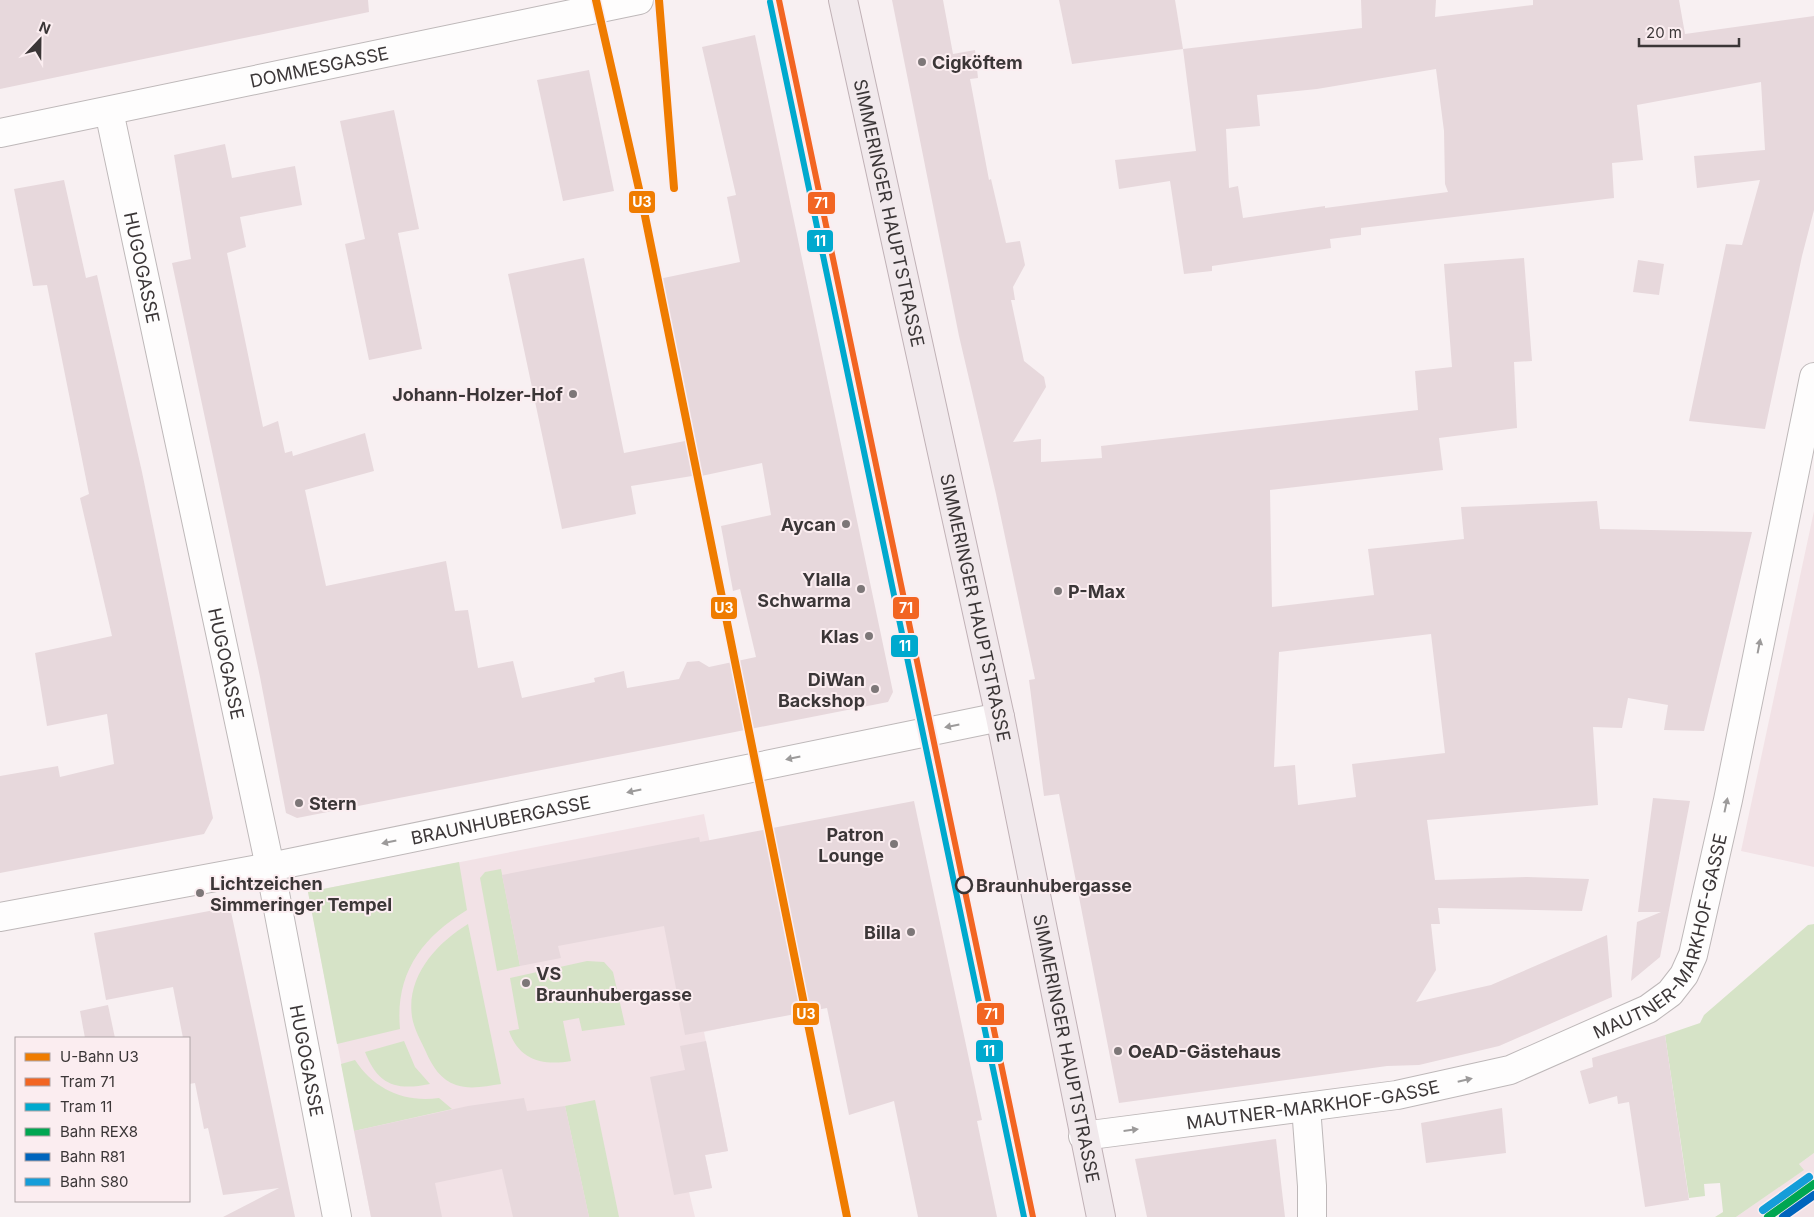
<svg xmlns="http://www.w3.org/2000/svg" width="1814" height="1217" font-family="Inter,sans-serif">
<rect width="100%" height="100%" fill="#f8f0f2"/>
<g fill="#f2e2e6">
<path d="M1814,511V867L1741,851Z"/>
<path d="M704,814L729,939L736,1025L704,1032L728,1151L705,1155L712,1188L689,1192L695,1217H371L308,892Z"/>
<path d="M1814,1153V1217H1736L1803,1170L1799,1164Z"/>
</g>
<g fill="#d6e3c7">
<path d="M459,862L467,910C421,938 395,974 400,1029L337,1044L308,892Z"/>
<path d="M501,869L520,966L497,971L480,878L485,872Z"/>
<path d="M468,924L501,1084C487,1086 470,1090 456,1085C441,1080 432,1066 426,1052C421,1041 414,1029 412,1017C406,976 437,943 468,924Z"/>
<path d="M1814,924V1153L1799,1164L1804,1170L1736,1217H1715L1723,1212L1720,1183L1704,1184L1705,1196L1689,1198L1665,1035L1700,1023L1704,1015L1808,925Z"/>
<path d="M587,961L604,962L613,972L625,1025L582,1031L579,1018L563,1021L571,1061C543,1066 519,1060 509,1031L519,1029L510,978Z"/>
<path d="M404,1041L415,1067L430,1084C396,1091 378,1085 365,1052Z"/>
<path d="M355,1060C374,1089 404,1103 439,1098L452,1109L354,1131L341,1064Z"/>
<path d="M595,1100L619,1217H589L565,1106Z"/>
</g>
<g fill="#e7d8dc" fill-rule="evenodd">
<path d="M0,0H368L369,12L0,89Z"/>
<path d="M892,0H943L953,54L975,50L978,78L970,79L989,180L991,179L1006,243L1020,241L1025,265L1013,287L1015,300H1011L1024,361L1044,377L1046,387L1013,442L1041,439V462L1102,458L1101,446L1418,410L1415,371L1452,367L1444,264L1524,258L1532,361L1514,362L1517,428L1439,438L1443,470L1270,490L1272,607L1374,595L1368,549L1464,539L1461,507L1597,501L1600,529L1752,532L1704,731L1664,730L1668,705L1628,698L1622,728L1593,727L1598,805L1427,820L1435,880L1527,877L1589,879L1582,911L1438,908L1440,924H1431L1436,970L1416,1002L1491,985L1607,935L1612,997L1499,1046L1419,1065L1387,1066L1119,1103L1059,794L1044,796L1029,680L1035,679L996,494L959,336ZM1431,634L1445,753L1352,764L1356,797L1298,805L1295,765L1274,767L1279,652Z"/>
<path d="M1059,0H1175L1183,49L1072,64Z"/>
<path d="M1361,0H1436L1435,17L1533,5V0H1679L1685,34L1814,16V210L1802,256L1765,429L1689,421L1726,244L1742,245L1760,180L1697,188L1694,156L1765,150L1761,82L1637,105L1643,160L1612,163L1614,198L1361,228V235L1330,239L1331,248L1212,266V271L1184,274L1170,181L1119,189L1115,160L1196,151L1183,49L1362,28ZM1436,69L1444,131L1445,184L1448,192L1325,208V206L1243,218L1238,186L1229,188L1226,129L1260,126L1257,95L1317,89Z"/>
<path d="M755,35L893,692L888,702L297,818L286,813L260,677L172,263L191,259L174,155L225,144L232,178L295,166L302,205L240,217L246,247L227,253L263,427L278,421L285,453L292,451L293,456L365,433L374,471L305,490L326,586L446,561L455,611L468,610L478,668L513,661L522,698L595,682L594,678L624,671L627,688L679,679L687,662L699,661L709,667L756,657L740,589L733,591L721,526L771,515L762,463L692,478V476L631,486L636,514L562,529L508,274L584,258L624,453L685,441L654,280L740,262L727,197L736,195L702,47Z"/>
<path d="M589,70L614,191L563,201L537,80Z"/>
<path d="M394,110L419,229L398,233L422,349L369,360L345,244L365,239L340,121Z"/>
<path d="M64,180L86,278L97,275L142,472L213,818L204,834L0,873V776L58,766L60,777L114,764L107,714L47,726L35,653L112,636L80,498L89,494L47,285L33,286L14,189Z"/>
<path d="M1638,260L1664,264L1659,295L1633,292Z"/>
<path d="M1653,798L1690,801L1660,957L1631,981L1637,922L1661,912H1638Z"/>
<path d="M914,801L982,1120L977,1121L997,1217H918L894,1101L849,1115L827,1008L685,1035L664,926L558,946L561,958L520,966L502,875L699,837L700,842Z"/>
<path d="M230,907L258,1039L295,1217H223L279,1188L223,1195L208,1128L204,1129L195,1083L189,1084V1038H183L173,987L106,1000L94,933Z"/>
<path d="M108,1005L115,1038H85L80,1011Z"/>
<path d="M1665,1035L1689,1200L1645,1207L1629,1102L1618,1104L1617,1096L1589,1104L1580,1071L1593,1067L1592,1058Z"/>
<path d="M706,1041L728,1151L705,1155L712,1188L674,1195L650,1077L685,1070L680,1046Z"/>
<path d="M524,1098L527,1111L565,1106L589,1217H513L502,1169L435,1183L442,1217H371L354,1131L468,1106Z"/>
<path d="M1502,1108L1506,1153L1426,1163L1421,1123Z"/>
<path d="M1276,1139L1285,1217H1147L1135,1159Z"/>
</g>
<g fill="none" stroke-linecap="round" stroke-linejoin="round">
<defs>
<g id="minor">
<path id="s1" d="M109,111L270,867L337,1217"/>
<path id="s2" d="M0,917L270,867L1000,717"/>
<path d="M1306,1107L1312,1186V1217"/>
<path id="s3" d="M1083,1136L1397,1095L1510,1070L1648,1009L1670,993L1684,975L1693,955L1728,800L1814,377"/>
</g>
<g id="tertiary">
<path id="s4" d="M0,133L639,0"/>
</g>
<g id="primary">
<path id="s5" d="M843,0L1000,717L1101,1217"/>
</g>
</defs>
<use href="#minor" stroke="#beb8b9" stroke-width="30"/>
<use href="#tertiary" stroke="#beb8b9" stroke-width="30"/>
<use href="#primary" stroke="#c0b1b6" stroke-width="30"/>
<use href="#minor" stroke="#fefdfd" stroke-width="28"/>
<use href="#tertiary" stroke="#fefdfd" stroke-width="28"/>
<use href="#primary" stroke="#f1e9ec" stroke-width="28"/>
<defs>
<path id="rail-1" d="M1768,1217L1814,1184"/>
<path id="rail-2" d="M1783,1217L1814,1195"/>
<path id="rail-3" d="M1763,1210L1809,1177"/>
</defs>
<use href="#rail-1" stroke="#fbedf0" stroke-width="11"/>
<use href="#rail-2" stroke="#fbedf0" stroke-width="11"/>
<use href="#rail-3" stroke="#fbedf0" stroke-width="11"/>
<use href="#rail-1" stroke="#00a651" stroke-width="8"/>
<use href="#rail-2" stroke="#0065bd" stroke-width="8"/>
<use href="#rail-3" stroke="#159dd9" stroke-width="8"/>
<defs>
<path id="tram-1" d="M779,0L1033,1217"/>
<path id="tram-2" d="M770,2L1024,1217"/>
</defs>
<use href="#tram-1" stroke="#fbedf0" stroke-width="10"/>
<use href="#tram-2" stroke="#fbedf0" stroke-width="10"/>
<use href="#tram-1" stroke="#f26522" stroke-width="6"/>
<use href="#tram-2" stroke="#00a9ce" stroke-width="6"/>
<defs>
<g id="metro-1">
<path d="M596,0L644,211L847,1217"/>
<path d="M659,0L674,188"/>
</g>
</defs>
<use href="#metro-1" stroke="#fbedf0" stroke-width="11"/>
<use href="#metro-1" stroke="#ef7c00" stroke-width="8"/>
</g>
<defs><path id="oneway-solid" d="M-6-.8H1V-3.2L6.5 0L1 3.2V.8H-6Z" transform="scale(1.25)"/></defs>
<g fill="#9c9a9a">
<use href="#oneway-solid" transform="translate(1759 646) rotate(-79)"/>
<use href="#oneway-solid" transform="translate(952 726) rotate(169)"/>
<use href="#oneway-solid" transform="translate(793 758) rotate(168)"/>
<use href="#oneway-solid" transform="translate(634 791) rotate(168)"/>
<use href="#oneway-solid" transform="translate(1726 805) rotate(-78)"/>
<use href="#oneway-solid" transform="translate(389 842) rotate(168)"/>
<use href="#oneway-solid" transform="translate(1465 1080) rotate(-13)"/>
<use href="#oneway-solid" transform="translate(1131 1130) rotate(-7)"/>
</g>
<g fill="#7d7778" stroke="#fbedf0" stroke-width="2">
<circle cx="922" cy="62" r="5"/>
<circle cx="573" cy="394" r="5"/>
<circle cx="846" cy="524" r="5"/>
<circle cx="861" cy="589" r="5"/>
<circle cx="1058" cy="591" r="5"/>
<circle cx="869" cy="636" r="5"/>
<circle cx="875" cy="689" r="5"/>
<circle cx="299" cy="803" r="5"/>
<circle cx="894" cy="844" r="5"/>
<circle cx="200" cy="893" r="5"/>
<circle cx="911" cy="932" r="5"/>
<circle cx="526" cy="983" r="5"/>
<circle cx="1118" cy="1051" r="5"/>
</g>
<circle fill="#fbedf0" stroke="#3b3637" stroke-width="2.5" cx="964" cy="885" r="8"/>
<g text-anchor="middle" dominant-baseline="central" stroke-width="4" stroke-linejoin="round" paint-order="stroke">
<g font-size="18" font-weight="bold" fill="#3b3637" stroke="#fbedf0" text-anchor="end">
<text x="932" y="62" text-anchor="start">Cigköftem</text>
<text x="563" y="394">Johann-Holzer-Hof</text>
<text x="836" y="524">Aycan</text>
<text x="851" y="579">Ylalla<tspan x="851" dy="21">Schwarma</tspan></text>
<text x="1068" y="591" text-anchor="start">P-Max</text>
<text x="859" y="636">Klas</text>
<text x="865" y="679">DiWan<tspan x="865" dy="21">Backshop</tspan></text>
<text x="309" y="803" text-anchor="start">Stern</text>
<text x="884" y="834">Patron<tspan x="884" dy="21">Lounge</tspan></text>
<text x="210" y="883" text-anchor="start">Lichtzeichen<tspan x="210" dy="21">Simmeringer Tempel</tspan></text>
<text x="901" y="932">Billa</text>
<text x="536" y="973" text-anchor="start">VS<tspan x="536" dy="21">Braunhubergasse</tspan></text>
<text x="1128" y="1051" text-anchor="start">OeAD-Gästehaus</text>
</g>
<g font-size="18" fill="#3b3637" stroke="#fbedf0">
<text stroke="none"><textPath href="#s4" startOffset="326">DOMMESGASSE</textPath></text>
<text stroke="none"><textPath href="#s5" startOffset="218">SIMMERINGER HAUPTSTRASSE</textPath></text>
<text stroke="none"><textPath href="#s1" startOffset="160">HUGOGASSE</textPath></text>
<text stroke="none"><textPath href="#s5" startOffset="622">SIMMERINGER HAUPTSTRASSE</textPath></text>
<text stroke="none"><textPath href="#s1" startOffset="565">HUGOGASSE</textPath></text>
<text stroke="none"><textPath href="#s2" startOffset="510">BRAUNHUBERGASSE</textPath></text>
<text stroke="none"><textPath href="#s3" startOffset="652">MAUTNER-MARKHOF-GASSE</textPath></text>
<text stroke="none"><textPath href="#s5" startOffset="1072">SIMMERINGER HAUPTSTRASSE</textPath></text>
<text stroke="none"><textPath href="#s1" startOffset="970">HUGOGASSE</textPath></text>
<text stroke="none"><textPath href="#s3" startOffset="232">MAUTNER-MARKHOF-GASSE</textPath></text>
</g>
<g font-size="18" font-weight="bold" fill="#3b3637" stroke="#fbedf0" text-anchor="start">
<text x="976" y="885">Braunhubergasse</text>
</g>
</g>
<g stroke="#fbedf0" stroke-width="2">
<rect x="628" y="190" width="28" height="24" rx="5" fill="#ef7c00"/>
<rect x="807" y="191" width="29" height="24" rx="5" fill="#f26522"/>
<rect x="806" y="229" width="28" height="24" rx="5" fill="#00a9ce"/>
<rect x="710" y="596" width="28" height="24" rx="5" fill="#ef7c00"/>
<rect x="892" y="596" width="28" height="24" rx="5" fill="#f26522"/>
<rect x="890" y="634" width="29" height="24" rx="5" fill="#00a9ce"/>
<rect x="792" y="1002" width="28" height="24" rx="5" fill="#ef7c00"/>
<rect x="976" y="1002" width="29" height="24" rx="5" fill="#f26522"/>
<rect x="975" y="1039" width="29" height="24" rx="5" fill="#00a9ce"/>
</g>
<g font-size="14" text-anchor="middle" font-weight="bold" fill="#fff">
<text x="642" y="207">U3</text>
<text x="821" y="208">71</text>
<text x="820" y="246">11</text>
<text x="724" y="613">U3</text>
<text x="906" y="613">71</text>
<text x="905" y="651">11</text>
<text x="806" y="1019">U3</text>
<text x="991" y="1019">71</text>
<text x="989" y="1056">11</text>
</g>
<rect x="15" y="1037" width="175" height="165" fill="#fbedf0" stroke="#aea4a6"/>
<rect x="25" y="1053" width="25" height="8" fill="#ef7c00" stroke="#aea4a6"/>
<text x="60" y="1062" font-size="15" fill="#3b3637">U-Bahn U3</text>
<rect x="25" y="1078" width="25" height="8" fill="#f26522" stroke="#aea4a6"/>
<text x="60" y="1087" font-size="15" fill="#3b3637">Tram 71</text>
<rect x="25" y="1103" width="25" height="8" fill="#00a9ce" stroke="#aea4a6"/>
<text x="60" y="1112" font-size="15" fill="#3b3637">Tram 11</text>
<rect x="25" y="1128" width="25" height="8" fill="#00a651" stroke="#aea4a6"/>
<text x="60" y="1137" font-size="15" fill="#3b3637">Bahn REX8</text>
<rect x="25" y="1153" width="25" height="8" fill="#0065bd" stroke="#aea4a6"/>
<text x="60" y="1162" font-size="15" fill="#3b3637">Bahn R81</text>
<rect x="25" y="1178" width="25" height="8" fill="#159dd9" stroke="#aea4a6"/>
<text x="60" y="1187" font-size="15" fill="#3b3637">Bahn S80</text>
<g transform="translate(40 40) rotate(22)" stroke="#fbedf0" stroke-width="4" paint-order="stroke">
<path d="M0-4L9 19L0 12L-9 19Z" fill="#3b3637"/>
<text y="-8" font-size="14" font-weight="bold" text-anchor="middle" fill="#3b3637">N</text>
</g>
<path d="M1639 38v8h100v-8" fill="none" stroke="#3b3637" stroke-width="2.5"/>
<text x="1646" y="38" font-size="15" fill="#3b3637" stroke="#fbedf0" stroke-width="4" paint-order="stroke">20 m</text>
</svg>
